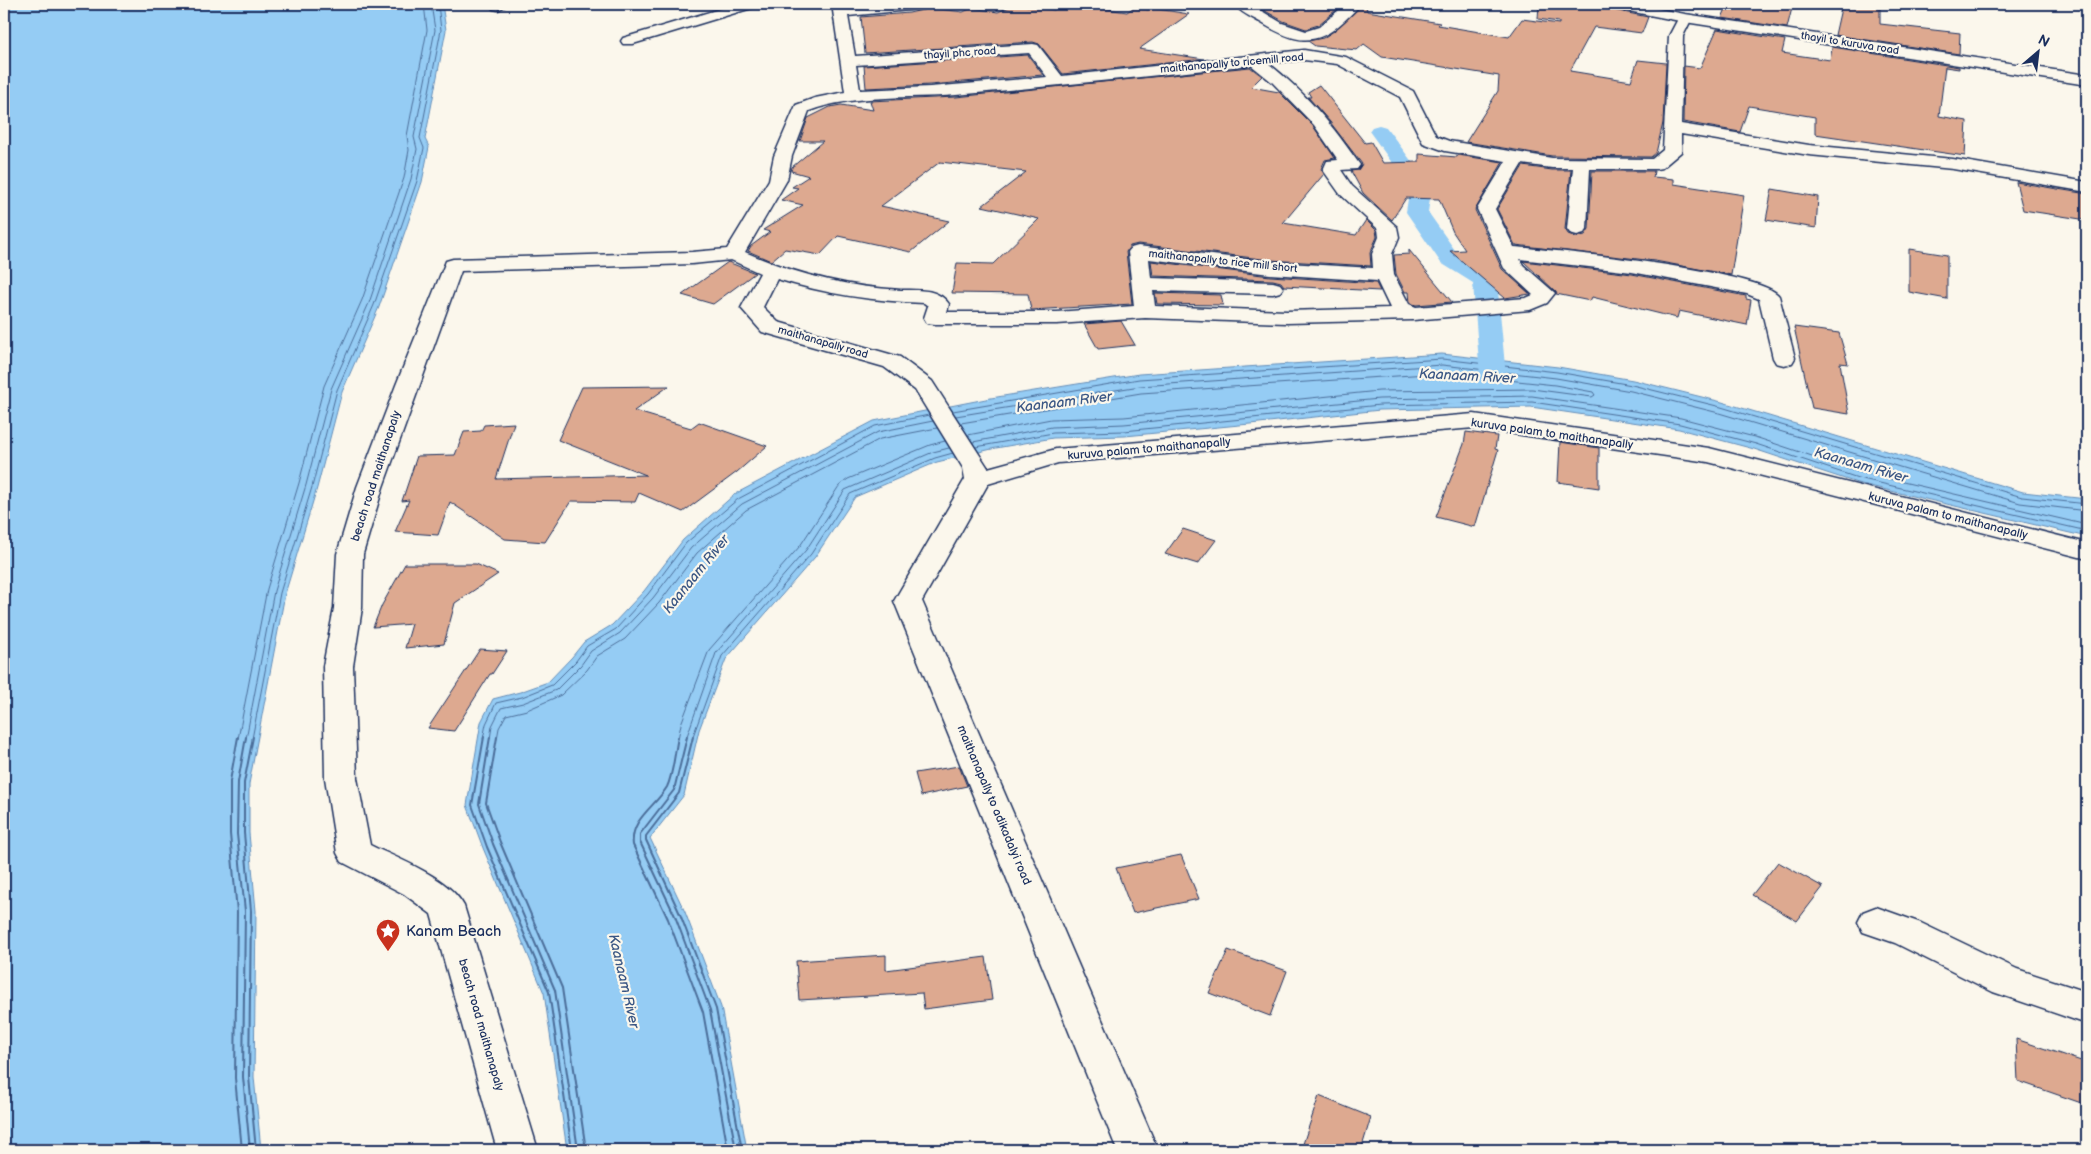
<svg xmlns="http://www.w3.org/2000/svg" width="2091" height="1154" font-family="'Balsamiq Sans',sans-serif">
<rect width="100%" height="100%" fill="#fbf7ec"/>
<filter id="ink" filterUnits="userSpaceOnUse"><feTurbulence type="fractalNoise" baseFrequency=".02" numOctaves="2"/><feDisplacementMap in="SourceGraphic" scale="10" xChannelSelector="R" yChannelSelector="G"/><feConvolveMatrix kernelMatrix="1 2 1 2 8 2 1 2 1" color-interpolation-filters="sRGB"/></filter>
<g filter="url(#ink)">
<g fill="#95ccf4" stroke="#648db8">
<path d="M4,4H442L446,30L425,139L429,147L422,182L379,307L342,392L317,488L285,594L249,784V833L256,911L254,1077L261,1150H4Z"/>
<path d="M1442,354L1558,367L1633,380L1722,402L2023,492L2087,499V537L1857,483L1754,449L1679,429L1531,407L1380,410L1250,424L1125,436L1053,438L996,448L937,462L855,497L815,557L726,659L699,730L684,795L650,838L685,912L721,1007L747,1150H567L544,993L483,848L467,805L481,722L493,699L520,692L548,682L572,657L584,642L612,625L644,591L683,540L735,494L874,421L991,398L1139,374Z"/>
</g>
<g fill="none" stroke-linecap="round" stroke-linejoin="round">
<g stroke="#4c6e9a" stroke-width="1">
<path d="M953,411L1139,379L1442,359L1557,372L1632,385L1721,407L2022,497L2087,504"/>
<path d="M956,416L1140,386L1442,365L1556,378L1631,391L1719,413L2020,503L2087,511"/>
<path d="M961,423L1141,393L1442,373L1555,385L1593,392L1595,395L1592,397L1532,389L1379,391L1124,417L1051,419L968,435"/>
<path d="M973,442L1052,427L1124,424L1379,399L1532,396L1681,418L1758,438L1860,472L2087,525"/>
<path d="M976,447L1053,433L1124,431L1380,405L1532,402L1680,424L1756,444L1858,478L2087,531"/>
<path d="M238,739L267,589L299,483L324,386L362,300L404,178L409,150L407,136L427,30L424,4"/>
<path d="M246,739L274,591L306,485L331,389L369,303L411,179L417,149L414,137L435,30L431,4"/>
<path d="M252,739L280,593L312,487L337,390L374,305L417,181L424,148L420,138L441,30L438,4"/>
<path d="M483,739L486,724L496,703L522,697L552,685L576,661L587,646L616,629L648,594L686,543L738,499L875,426L929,415"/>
<path d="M490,739L492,726L501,708L523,703L556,690L581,665L591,651L620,633L653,598L691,548L742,504L878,432L933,421"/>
<path d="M497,739L499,728L506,715L527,710L561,695L587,670L597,656L625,639L659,603L697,553L746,510L880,439L937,428"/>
<path d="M678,739L681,724L709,650L800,546L839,486L848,479L930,445L945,441"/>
<path d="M686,739L716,653L806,550L845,490L933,452L949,448"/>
<path d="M692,739L722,656L811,554L850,494L935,458L953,453"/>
</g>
<g stroke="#4c6e9a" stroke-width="2">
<path d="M238,737L230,781V834L237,912L235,1078L242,1150"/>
<path d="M246,737L238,782L237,834L245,911L243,1077L250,1150"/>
<path d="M253,737L244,783V833L251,911L249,1077L256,1150"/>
<path d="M484,737L472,805L487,847L549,992L572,1150"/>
<path d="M490,737L479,804L493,844L555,990L578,1150"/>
<path d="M497,737L486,803L500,842L562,988L586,1150"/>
<path d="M678,737C675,751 673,775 667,787C655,807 630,819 633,845L668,919L703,1012L728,1150"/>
<path d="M687,737L674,790L640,834V842L675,916L710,1010L736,1150"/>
<path d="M693,737L679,793L646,836V840L680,914L716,1009L742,1150"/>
</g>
<path fill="#95ccf4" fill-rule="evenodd" d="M1379,125L1386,127L1424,178L1431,192L1428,212L1457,253L1494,275L1497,280L1506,377L1502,383L1493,385L1484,383L1480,377L1473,283L1441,263L1406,212L1409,192L1403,178L1369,131L1372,127Z"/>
</g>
<g fill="#dda990" stroke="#1b2f5e">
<path d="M1016,4L1054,10L1064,4H1073L1127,12L1134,7L1148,10L1151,8L1189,14L1139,49L1204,59L1063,74L1039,44L1033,42L865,53L861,17L909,13L932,8L963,12L972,8L998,12Z"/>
<path d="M1253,4H1343L1318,25L1306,29L1283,21Z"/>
<path d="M1363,4H1366L1367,11L1440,23L1438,25L1509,37L1522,19L1559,24V22L1538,19L1539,4H1604L1613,10L1648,17L1642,33L1594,27L1570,71L1631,81L1638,60L1666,63L1663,123L1656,153L1651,157L1552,156L1466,142L1498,91L1499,76L1382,57L1364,44L1357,50L1315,46L1308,41L1323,38L1334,31Z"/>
<path d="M1728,4H1793L1787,28L1722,18Z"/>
<path d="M1842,4H1880V24L1960,33L1959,54L1835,35Z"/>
<path d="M1717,29L1785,40L1782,53L1830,60L1832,47L1959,67V69L1945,67L1939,116L1967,121L1965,156L1815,134V117L1749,106L1740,132L1683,122L1684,66L1700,68Z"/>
<path d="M1028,55L1043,75L930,85L866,88L864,66Z"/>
<path d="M1250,67L1262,76L1251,87L1279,92L1313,126L1335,158L1325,160L1321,169L1324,174L1283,223L1356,235L1366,220L1376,230L1377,237L1370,253L1371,266L1270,260L1138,244L1130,246L1126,252L1132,304L1031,310L1028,294L952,293L957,263L993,264L1039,219L982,206L1026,172L940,162L881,206L949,221L911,252L838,236L820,255L785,249L771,261L748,251L751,246L770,232L763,230L803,205L781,200L798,188L792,187L809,176L791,171L792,167L823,141H800L808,118L830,107L841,105L873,110L870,101L956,97Z"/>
<path d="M1319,85L1365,143L1371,142L1383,163L1419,162V154L1457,157L1458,155L1503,162L1475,210L1502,269L1530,294L1505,298L1450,251L1465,250L1453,232L1439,199L1406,198L1392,220L1363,193L1351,171L1358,170L1362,164L1330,122L1308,97H1311L1308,92Z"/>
<path d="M1523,166L1552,170H1571L1565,229L1568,234L1576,237L1585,235L1589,229L1592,171H1654L1653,177L1674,179V184L1744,195L1731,275L1655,261L1515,245L1497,209Z"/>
<path d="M2016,182L2087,194V220L2023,210Z"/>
<path d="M1772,189L1818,197L1816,228L1766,220Z"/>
<path d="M1909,249L1947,255V299L1909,292Z"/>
<path d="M1409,250L1452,302L1416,305L1410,303L1409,292H1405L1396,274L1394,255L1409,254Z"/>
<path d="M1151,261L1270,276L1376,283L1380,291L1284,286L1281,282L1273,280L1153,276Z"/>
<path d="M1523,261L1632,274L1746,296V299L1751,300L1747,325L1679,311L1677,318L1592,297L1590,301L1556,294V292Z"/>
<path d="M728,262L755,273L713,304L682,295Z"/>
<path d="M1155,293L1221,295L1223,305L1157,304Z"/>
<path d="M1121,321L1135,345L1098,349L1084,324Z"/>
<path d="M1794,327L1839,333L1848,364L1840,363L1849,414L1812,408Z"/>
<path d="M669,386L634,411L691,428L699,422L767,446L737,472L683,512L639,493L635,502L571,501L545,542L505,539L450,502L438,535L395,532L409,500L402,501L417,456L455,455L464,432L481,431L484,425L514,423L496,479L646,475L558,440L582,387Z"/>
<path d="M1466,432L1497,436L1495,449L1498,450L1475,527L1436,517L1464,444Z"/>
<path d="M1560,442L1599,448V488L1558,482Z"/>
<path d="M1183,529L1216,540L1198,564L1165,554Z"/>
<path d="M405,564H476L498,574L455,603L444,644L405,648L412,624L373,627L382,605Z"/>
<path d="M480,649L507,651L492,674H490L454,731L428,728Z"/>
<path d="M959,766L967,786L921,796L915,773Z"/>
<path d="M1181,855L1199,899L1133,913L1116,868Z"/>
<path d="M1778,862L1823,887L1797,921L1752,895Z"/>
<path d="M1228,950L1287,971L1270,1016L1209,993Z"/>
<path d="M886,955V970L986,957L992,1000L924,1009L922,993L799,1000L796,961Z"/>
<path d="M2016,1039L2087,1063V1105L2018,1081Z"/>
<path d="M1319,1096L1371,1117L1361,1150H1301Z"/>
</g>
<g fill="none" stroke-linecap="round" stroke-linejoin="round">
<defs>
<g id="minor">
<path d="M490,4H504L505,6L498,10L493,9Z"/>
<path d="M736,4H757L755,7L633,44H623L621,41L623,38Z"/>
<path d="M832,4H846V7L886,4H936L929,8L848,16L855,56L1033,44L1038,45L1062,76L1304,50L1346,57L1413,91L1436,136L1449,141L1552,158L1652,159L1663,150L1669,36L1680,15H1690L1692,18L1683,36L1681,124L1809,145L1953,159L2087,182V192L1953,169L1809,155L1681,134V152L1662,168L1656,169H1590L1587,229L1584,233L1577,235L1570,233L1567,229L1573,168H1552L1522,164L1495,209L1514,247C1554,250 1762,271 1779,296L1795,358L1792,363L1784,365L1776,363L1773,358L1759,299L1747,294L1632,272L1520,259L1523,265L1555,293L1547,303L1530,310L1413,320L1287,323L1145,318L1057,324H935L927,323L924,318L928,306L924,303C873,301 825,294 777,279L763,307L778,322L900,357L932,381L988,468L1056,449L1474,414L1709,448L2087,543V559L1708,462L1474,428L1058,463L988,484L922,601L1158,1150H1117L894,601L965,479L963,468L915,390L884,367L762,332L741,308L760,273L731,260L692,264L461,271L383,487L363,554L362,608L353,666L357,778L370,845C398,859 449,877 464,906L538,1150H497L431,914L404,894L342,862L337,853L325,778L323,666L334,608L337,554L357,487L396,385L446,261L453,259L692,252L727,249L769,180L774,156L796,105L815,98L845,92ZM1029,53L1047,77L930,87L860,90L856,65ZM1304,60L1337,64L1400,97L1423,143L1445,151L1506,161L1477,209L1504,268L1533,295L1526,298L1416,307L1409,304L1394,275L1392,254L1399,237L1397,227L1352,186L1341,170L1357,169L1360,165C1333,126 1306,93 1268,63ZM1251,65L1272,82L1314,125L1338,160L1327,161L1323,170L1340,194L1378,229L1379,237L1372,254L1373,268L1270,262L1138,246L1131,248L1128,252L1134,306L1057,312H947L949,304C938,288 918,290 901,290C846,287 795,274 745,252L787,180L792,156L809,111C855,94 907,99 956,95C1054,86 1153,76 1251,65ZM1149,259L1270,274L1377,281L1390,308L1287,311L1155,306L1153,291L1273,294L1280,292L1283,288L1280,284L1273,282L1151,278Z"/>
<path d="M1234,4H1250L1282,23L1306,31L1319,27L1346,4H1361C1356,10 1350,15 1344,21C1314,49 1293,42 1260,22C1251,17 1240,12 1234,4Z"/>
<path d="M1876,907L1921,923L2017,969L2087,992V1024L1993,992L1895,943L1863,932L1858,922L1863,912Z"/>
</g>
<path id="secondary" d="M1606,4H1633L1685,14L2087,75V85L1685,22L1613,8Z"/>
</defs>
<use href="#minor" stroke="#1b2f5e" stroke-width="3"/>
<use href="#secondary" stroke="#1b2f5e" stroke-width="3"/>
<use href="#minor" fill="#fbf7ec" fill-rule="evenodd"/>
<use href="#secondary" fill="#fbf7ec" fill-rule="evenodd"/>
</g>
</g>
<defs>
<symbol id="sight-pin" viewBox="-11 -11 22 30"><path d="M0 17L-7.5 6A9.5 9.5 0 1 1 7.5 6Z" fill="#c8321e" stroke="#fbf7ec"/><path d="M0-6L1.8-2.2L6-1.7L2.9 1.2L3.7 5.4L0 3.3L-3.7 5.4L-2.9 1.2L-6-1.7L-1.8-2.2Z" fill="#fff"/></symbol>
</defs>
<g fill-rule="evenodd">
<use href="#sight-pin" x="374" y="917" width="28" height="38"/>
</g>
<g text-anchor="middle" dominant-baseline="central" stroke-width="4.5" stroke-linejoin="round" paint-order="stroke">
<g font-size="11" fill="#1b2f5e" stroke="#fbf7ec">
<text transform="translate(1850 43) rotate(9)">thayil to kuruva road</text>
<text transform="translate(960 53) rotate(-4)">thayil phc road</text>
<text transform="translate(1232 63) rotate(-5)">maithanapally to ricemill road</text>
<text transform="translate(1223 261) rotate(6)">maithanapally to rice mill short</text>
<text transform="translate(823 342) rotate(16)">maithanapally road</text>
</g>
<g font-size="12" fill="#1b2f5e" stroke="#fbf7ec">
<text transform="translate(1552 434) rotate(8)">kuruva palam to maithanapally</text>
<text transform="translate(1149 449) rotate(-5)">kuruva palam to maithanapally</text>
<text transform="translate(376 476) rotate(-72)">beach road maithanapaly</text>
<text transform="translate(1948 516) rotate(14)">kuruva palam to maithanapally</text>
<text transform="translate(994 805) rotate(67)">maithanapally to adikadalyi road</text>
<text transform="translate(481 1025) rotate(74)">beach road maithanapaly</text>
</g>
<g font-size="14" font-style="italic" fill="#3a5684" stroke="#fbf7ec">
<text transform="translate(1467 376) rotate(3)">Kaanaam River</text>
<text transform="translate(1064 402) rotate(-7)">Kaanaam River</text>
<text transform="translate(1861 465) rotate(16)">Kaanaam River</text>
<text transform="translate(696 574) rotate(-51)">Kaanaam River</text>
<text transform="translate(624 981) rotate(77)">Kaanaam River</text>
</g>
<g font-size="15" fill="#1b2f5e" stroke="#fbf7ec" text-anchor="start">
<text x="406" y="931">Kanam Beach</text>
</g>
</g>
<rect width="2091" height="1154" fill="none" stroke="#fbf7ec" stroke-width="20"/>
<rect x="10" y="10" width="2071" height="1134" fill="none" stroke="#1b2f5e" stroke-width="2" filter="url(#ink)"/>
<g transform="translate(2038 52) rotate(28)" stroke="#fbf7ec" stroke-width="4" paint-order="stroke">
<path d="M0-4L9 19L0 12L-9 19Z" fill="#1b2f5e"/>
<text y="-8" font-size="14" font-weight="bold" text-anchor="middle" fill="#1b2f5e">N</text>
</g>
</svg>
